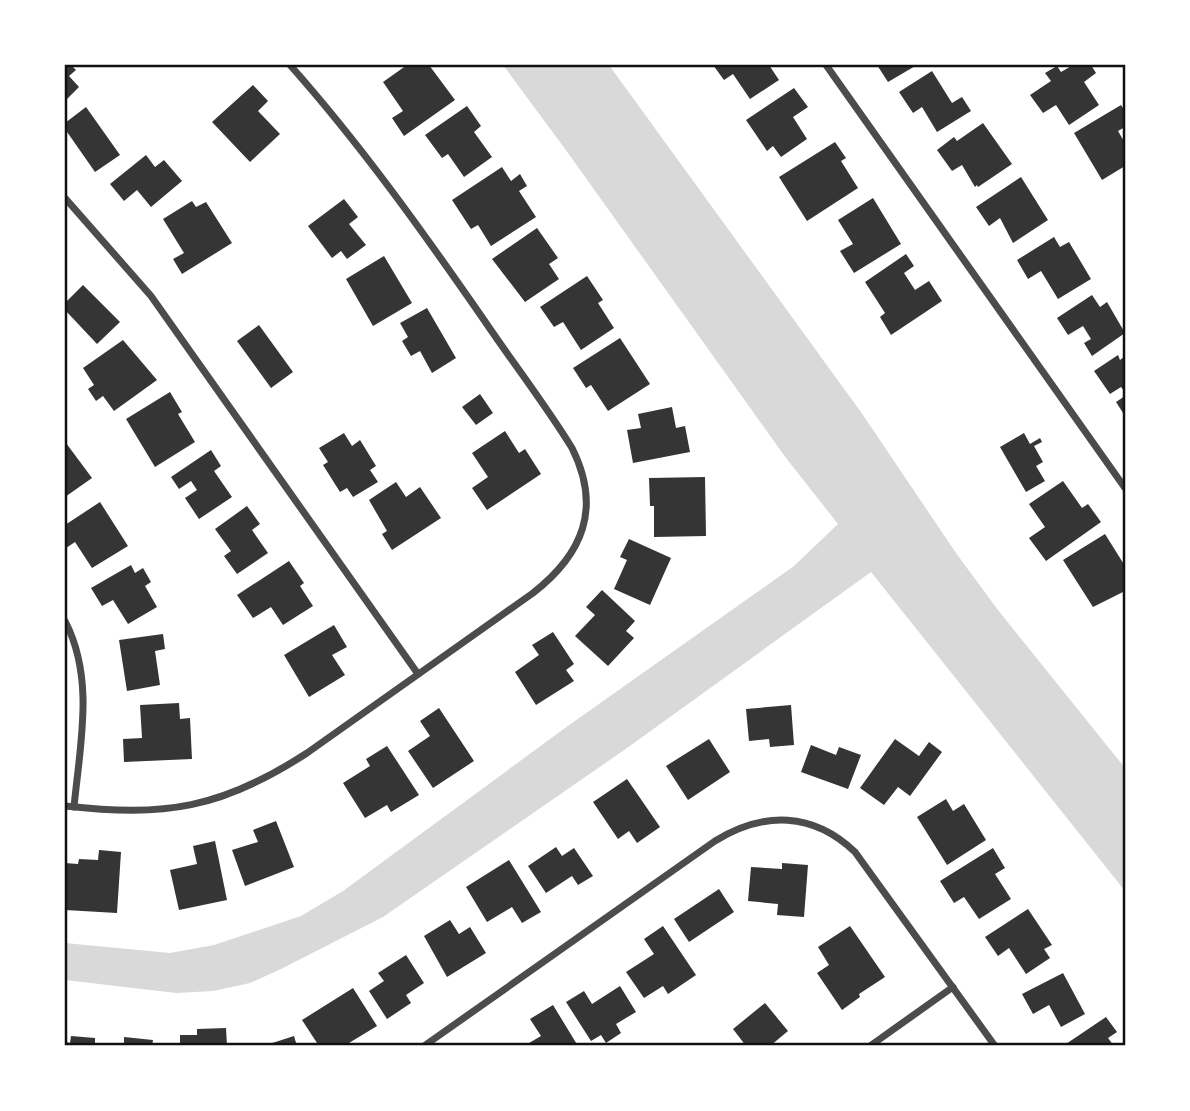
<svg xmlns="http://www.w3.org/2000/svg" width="1190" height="1111" font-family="Ubuntu,sans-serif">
<rect width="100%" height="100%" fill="#fff"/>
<path fill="#d9d9d9" d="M503,65H609L863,415L956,553L998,610L1125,768V891L871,572L627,748L383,917L279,970L250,983L213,991L176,993L65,980V943L170,953L214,945L301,916L343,891L565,728L794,566L838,524L786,458L568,153Z"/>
<g fill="#353535">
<path d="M65,65H71L76,70L69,76L79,87L65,101Z"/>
<path d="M407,65H429L455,100L404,136L392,118L403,111L383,82Z"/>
<path d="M713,65H769L779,80L750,99L733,74L724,80Z"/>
<path d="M877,65H917L888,82Z"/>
<path d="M1073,65H1091L1096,73L1084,82L1099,105L1069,125L1056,105L1043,113L1030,95L1051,81L1045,73L1057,66L1061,72Z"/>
<path d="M932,71L952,103L962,97L971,111L937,132L922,107L913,113L899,92Z"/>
<path d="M253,85L268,101L258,111L280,134L250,162L212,122Z"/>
<path d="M794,88L808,107L793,117L807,139L781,157L773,146L767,151L746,120Z"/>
<path d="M1121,105L1125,111V127L1118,131L1125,143V166L1102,180L1074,133Z"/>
<path d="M467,106L481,126L474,132L492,157L464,177L448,154L442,158L425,135Z"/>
<path d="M86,107L120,155L95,172L65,129V123Z"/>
<path d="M983,123L1012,164L978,187L977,185L975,187L962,165L952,171L937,150L954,137L957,141Z"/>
<path d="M835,142L846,158L841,161L858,188L807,221L779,177Z"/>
<path d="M146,155L155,167L164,160L182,181L151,207L137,190L124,201L110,184Z"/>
<path d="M502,167L511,181L520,174L527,186L519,191L536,217L491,246L478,225L471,229L452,200Z"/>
<path d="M1021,177L1048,220L1013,243L1000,218L989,226L976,207Z"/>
<path d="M873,198L901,244L854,273L840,251L853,244L838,220Z"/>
<path d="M344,199L358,217L349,224L366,245L347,259L341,251L332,258L308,226Z"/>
<path d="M192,201L196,207L206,202L232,243L182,274L173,259L184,253L163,219Z"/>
<path d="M537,228L558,258L549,264L559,279L525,302L492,259Z"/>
<path d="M1054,237L1060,247L1069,242L1091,279L1058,299L1041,271L1028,279L1017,260Z"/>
<path d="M906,254L914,266L904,273L915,290L929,281L942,301L891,335L880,317L885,313L865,282Z"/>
<path d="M384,256L412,303L373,326L346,279Z"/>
<path d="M587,276L603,300L598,303L614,328L581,350L563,322L554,327L540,307Z"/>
<path d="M83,285L120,322L97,344L65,310V303Z"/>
<path d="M1092,295L1100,307L1107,302L1125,333L1092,356L1084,343L1091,339L1083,326L1068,335L1057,318Z"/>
<path d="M427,308L456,358L432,373L420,351L411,356L402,341L408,337L400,323Z"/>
<path d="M259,325L293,372L271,388L237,341Z"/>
<path d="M620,338L650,384L608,411L591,385L586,388L573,368Z"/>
<path d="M123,340L157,380L114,411L103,396L96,401L88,389L94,385L83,368Z"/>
<path d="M1118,355L1120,360L1125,356V392L1121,387L1110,394L1094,371Z"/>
<path d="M170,392L182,412L178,414L195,442L155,467L126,419Z"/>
<path d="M480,394L493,413L476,425L462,407Z"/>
<path d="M1125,396V416L1116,402Z"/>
<path d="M672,407L676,428L685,426L690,452L633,463L627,430L641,428L638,414Z"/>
<path d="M505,431L519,453L525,449L541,474L487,510L472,488L488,477L472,453Z"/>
<path d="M344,433L352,446L360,440L376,466L370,470L378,482L353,497L347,488L340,492L323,465L328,462L319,448Z"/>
<path d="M1024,433L1030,444L1040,438L1042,442L1034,446L1043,462L1036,466L1045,481L1026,492L1000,447Z"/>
<path d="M66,443L92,478L65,497V444Z"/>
<path d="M211,450L221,466L214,471L232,497L199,519L185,498L197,490L191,481L179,489L171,477Z"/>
<path d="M705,477L706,536L654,537V506H650L649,478Z"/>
<path d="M1063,481L1082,508L1088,504L1101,522L1046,561L1029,538L1045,527L1029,504Z"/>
<path d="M396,482L406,497L420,487L441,518L392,550L382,534L387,531L369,500Z"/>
<path d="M100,502L128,546L92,568L75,542L66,548L65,546V525Z"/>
<path d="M247,506L260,524L252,530L268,553L237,574L224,556L231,551L215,529Z"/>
<path d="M1105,534L1125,566V591L1093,607L1063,560Z"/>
<path d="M629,539L671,558L650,605L614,589L627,560L620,557Z"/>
<path d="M289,561L304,583L300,586L313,606L283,625L271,607L253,618L237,595Z"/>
<path d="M131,565L135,573L143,568L151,582L145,586L157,607L128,624L113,600L102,606L91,588Z"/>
<path d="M602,590L635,621L626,631L634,638L608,666L575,636L595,615L586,607Z"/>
<path d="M334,625L347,647L332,655L345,675L309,697L284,655Z"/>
<path d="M553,632L574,664L566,670L574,681L536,705L515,672L539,655L532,645Z"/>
<path d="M163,634L165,649L155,651L160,685L127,691L119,640Z"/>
<path d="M179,703L180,719L190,718L192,759L124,762L123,739L142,738L140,705Z"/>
<path d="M791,705L794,745L770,747L769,739L749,741L746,709Z"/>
<path d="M439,708L474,761L433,788L408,751L430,736L420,721Z"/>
<path d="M709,739L730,772L688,800L666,766Z"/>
<path d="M895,739L919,756L929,742L942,752L910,796L898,787L884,805L860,788Z"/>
<path d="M811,745L836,755L839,747L861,755L848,789L801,772Z"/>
<path d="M387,746L419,795L391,812L387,805L365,818L343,783L370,766L366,759Z"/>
<path d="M627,779L660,827L637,843L629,831L618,839L593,802Z"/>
<path d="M946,799L953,811L964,804L986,840L947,865L917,817Z"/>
<path d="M276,821L294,867L245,886L232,850L258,842L253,830Z"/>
<path d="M215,841L227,900L179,910L170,870L197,864L193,846Z"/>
<path d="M556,847L562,856L574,848L593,876L578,885L572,876L546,893L528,866Z"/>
<path d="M993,848L1005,868L995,874L1011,899L979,919L964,897L954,903L940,881Z"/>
<path d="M99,850L121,852L117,913L65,910V863L78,864L79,859L98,860Z"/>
<path d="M509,860L541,912L522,923L512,907L487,922L466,887Z"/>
<path d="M782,863L808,865L804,917L777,915L778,904L748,901L751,867L782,869Z"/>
<path d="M719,889L734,912L689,942L674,919Z"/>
<path d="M1028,909L1052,945L1044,949L1050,958L1026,974L1009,948L998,956L985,937Z"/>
<path d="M450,920L459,934L470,927L486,953L447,977L424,936Z"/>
<path d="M663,926L696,975L668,994L663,986L644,998L626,972L654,954L644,939Z"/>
<path d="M850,926L885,977L859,994L860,997L842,1010L817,973L829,965L818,947Z"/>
<path d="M406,955L424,983L406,995L411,1003L387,1019L369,991L384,981L378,973Z"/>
<path d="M1063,973L1085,1014L1061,1027L1049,1005L1033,1014L1022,994Z"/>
<path d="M620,986L636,1012L616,1024L621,1033L606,1043L601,1035L591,1041L566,1002L584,991L592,1004Z"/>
<path d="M353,988L377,1026L344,1046H319L302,1020Z"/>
<path d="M765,1003L788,1031L770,1046H746L733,1029Z"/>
<path d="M553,1005L578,1046H524L541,1036L530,1019Z"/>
<path d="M1106,1017L1117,1032L1108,1038L1114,1046H1063Z"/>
<path d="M226,1028L227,1046H180V1035H197V1029Z"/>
<path d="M71,1036L95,1038V1046H65V1042L70,1043Z"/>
<path d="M294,1036L297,1046H263Z"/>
<path d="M124,1037L153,1040L152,1046H124Z"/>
</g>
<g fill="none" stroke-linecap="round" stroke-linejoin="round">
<g stroke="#4c4c4c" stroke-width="7">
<path d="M826,65L1125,488"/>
<path d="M65,198L151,296L418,674"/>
<path d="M65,621C95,679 80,744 74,807"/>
<path d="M65,806C165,817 221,809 307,753L533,593C583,554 602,508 572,448C545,404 513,363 484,320C423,232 361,145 290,65"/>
<path d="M424,1046L715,841C764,811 813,812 855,852L995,1046"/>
<path d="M870,1046L953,987"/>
</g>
</g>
<rect width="1190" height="1111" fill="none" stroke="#ffffff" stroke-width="133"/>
<rect x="66" y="66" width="1058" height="978" fill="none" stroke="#111" stroke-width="2.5"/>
</svg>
